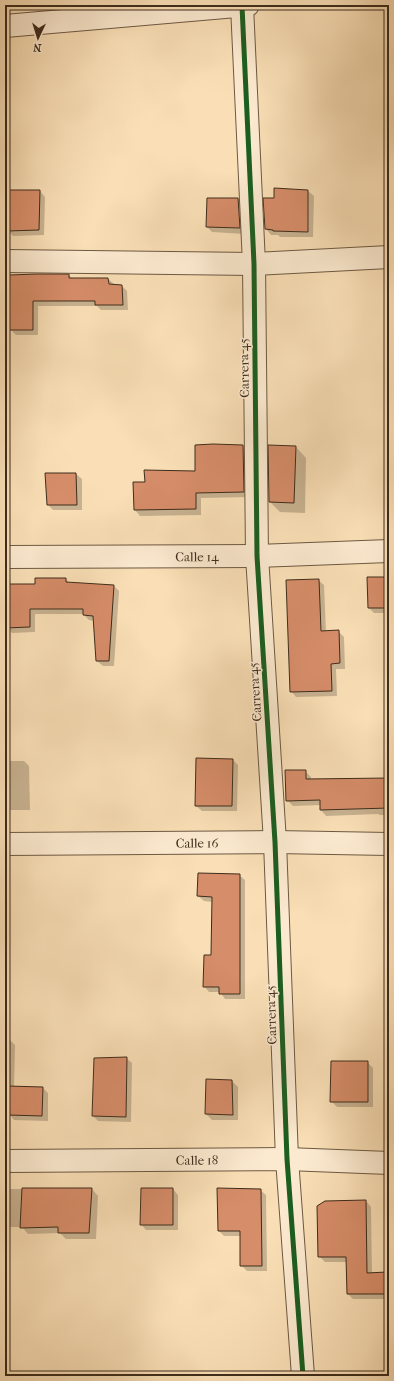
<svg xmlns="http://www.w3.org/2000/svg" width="394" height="1381" font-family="'IM FELL French Canon',serif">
<rect width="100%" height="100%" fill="#fadfb6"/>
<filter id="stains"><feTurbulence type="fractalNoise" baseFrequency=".005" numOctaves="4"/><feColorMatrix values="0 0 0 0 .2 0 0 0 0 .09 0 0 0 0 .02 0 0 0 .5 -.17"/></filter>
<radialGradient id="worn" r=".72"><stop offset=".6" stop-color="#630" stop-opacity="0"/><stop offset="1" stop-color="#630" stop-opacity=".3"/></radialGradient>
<g fill="#0003">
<path d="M40,191L45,197L44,235L13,236L8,231Z"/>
<path d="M308,191L314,196L313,237H280L278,235H271L266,229L275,199Z"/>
<path d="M238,199L244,204L245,234L212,232L207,227Z"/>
<path d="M69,275L72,279H108L114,284L122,286L127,291L128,310H101L97,306H38V335H16L10,329V276Z"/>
<path d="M243,446L248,451L249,497L201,498V515L140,516L135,510L134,483H146L196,472Z"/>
<path d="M296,447L306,458L305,513L280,512L270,502Z"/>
<path d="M46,474H76L82,479V510H53L48,505Z"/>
<path d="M389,578V613H374L369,608Z"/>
<path d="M66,579L69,583L114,586L119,591L114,666H103L97,661L94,621L89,620L83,614H35V632L12,633L6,627L36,585Z"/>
<path d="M318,580L324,585L326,632L338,631L344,637L345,669H336L337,696L296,697L291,691Z"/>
<path d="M233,760L238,765L237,811H202L196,806Z"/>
<path d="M5,761H24L29,766L30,810H5Z"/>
<path d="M305,771L311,777V780L389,779V815H380L378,814L326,816L321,810V805L293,806L287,800Z"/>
<path d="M239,875L245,880V999H225L220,992H209L204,986L212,956L213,902L204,901L198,896Z"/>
<path d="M5,1035L15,1045L14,1087L43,1088L48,1093V1121L14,1120L9,1114V1104H5Z"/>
<path d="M126,1058L132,1063L131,1122L98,1121L93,1116Z"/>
<path d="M367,1062L373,1068V1107H337L331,1101Z"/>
<path d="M207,1080L232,1081L238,1087V1120H212L206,1114Z"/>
<path d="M5,1189H92L98,1196L96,1239H66L60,1233L28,1234L22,1227H5Z"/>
<path d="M173,1189L178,1195V1230H146L141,1224Z"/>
<path d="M260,1190L266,1195L267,1271H247L241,1265V1236H224L219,1231Z"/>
<path d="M366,1201L371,1207L372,1274L386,1273L389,1276V1299H353L348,1294L347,1262H325L319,1256Z"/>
</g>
<g fill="#d68d69" stroke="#3e2c1c">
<path d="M274,188L308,190V232L273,231V230L265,229L263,198H274Z"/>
<path d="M7,190H40L39,230L7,231Z"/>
<path d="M207,198H238L240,228L206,227Z"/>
<path d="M37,274H69V278H108L109,284L122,285L123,305H95V301H33V330H9V275Z"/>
<path d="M213,444L243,445L244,492L196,493V509L134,510L133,482H145L144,470L195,471V445Z"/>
<path d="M268,445L296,446L294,503L269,502Z"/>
<path d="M45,473H76L77,505H47Z"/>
<path d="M367,577H389V608H368Z"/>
<path d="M35,578H66V582L114,585L109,661H96L93,616L83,615V609H30V627L5,628V584H35Z"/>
<path d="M319,579L321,631L339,630L340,663L331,664L332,691L290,692L286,580Z"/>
<path d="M196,758L233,759L232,806H195Z"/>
<path d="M285,770H306V779L389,778V808L320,810V800L286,801Z"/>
<path d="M198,873L240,874V994H219V987H203L204,955H211L212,897L197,896Z"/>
<path d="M127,1057L126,1117L92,1116L94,1058Z"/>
<path d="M331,1061H368V1102H330Z"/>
<path d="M206,1079L232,1080L233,1115L205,1114Z"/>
<path d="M7,1086L43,1087L42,1116L8,1115Z"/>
<path d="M22,1188H92L89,1233H58V1227L20,1228Z"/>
<path d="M141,1188H173V1225H140Z"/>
<path d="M217,1188L261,1189L262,1266H240V1231H218Z"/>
<path d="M366,1200L367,1273L387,1272V1294H347L346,1257H318L317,1206L325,1201Z"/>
</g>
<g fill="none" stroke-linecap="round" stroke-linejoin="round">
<defs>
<g id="street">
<path d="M242,6L254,264L257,556L275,842L287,1159L303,1376"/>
<path d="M5,26L248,5"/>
<path d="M5,261L254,264L389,257"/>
<path id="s1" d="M5,557L257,556L389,551"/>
<path id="s2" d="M5,844L275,842L389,844"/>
<path id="s3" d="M5,1161L287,1159L389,1163"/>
</g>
</defs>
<use href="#street" stroke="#6d5942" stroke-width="24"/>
<use href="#street" stroke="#fcead0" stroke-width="22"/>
<defs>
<path id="cycleway" d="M242,6L254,264L257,556L275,842L287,1159L303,1376"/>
</defs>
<use href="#cycleway" stroke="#fcead0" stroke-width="8"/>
<use href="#cycleway" stroke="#1b5e20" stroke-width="5"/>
</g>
<g text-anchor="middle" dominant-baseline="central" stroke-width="3" stroke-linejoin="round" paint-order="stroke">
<g font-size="13" fill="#3e2c1c" stroke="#fcead0">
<text transform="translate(244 368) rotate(-91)">Carrera 45</text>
<text stroke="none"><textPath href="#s1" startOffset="192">Calle 14</textPath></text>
<text transform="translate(255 692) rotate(-94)">Carrera 45</text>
<text stroke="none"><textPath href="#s2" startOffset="192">Calle 16</textPath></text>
<text transform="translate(271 1015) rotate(-92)">Carrera 45</text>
<text stroke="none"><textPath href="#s3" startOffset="192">Calle 18</textPath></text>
</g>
</g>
<rect width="394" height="1381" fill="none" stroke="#fadfb6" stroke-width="20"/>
<rect x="6" y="6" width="382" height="1369" fill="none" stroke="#3e2c1c" stroke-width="2"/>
<rect x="10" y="10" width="374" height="1361" fill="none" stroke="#3e2c1c"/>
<g transform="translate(38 38) rotate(184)" stroke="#fcead0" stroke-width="3" paint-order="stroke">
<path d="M0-3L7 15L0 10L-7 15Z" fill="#3e2c1c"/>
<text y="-6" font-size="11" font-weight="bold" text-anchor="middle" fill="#3e2c1c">N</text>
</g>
<rect width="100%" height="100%" filter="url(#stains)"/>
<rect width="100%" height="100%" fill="url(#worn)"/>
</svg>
